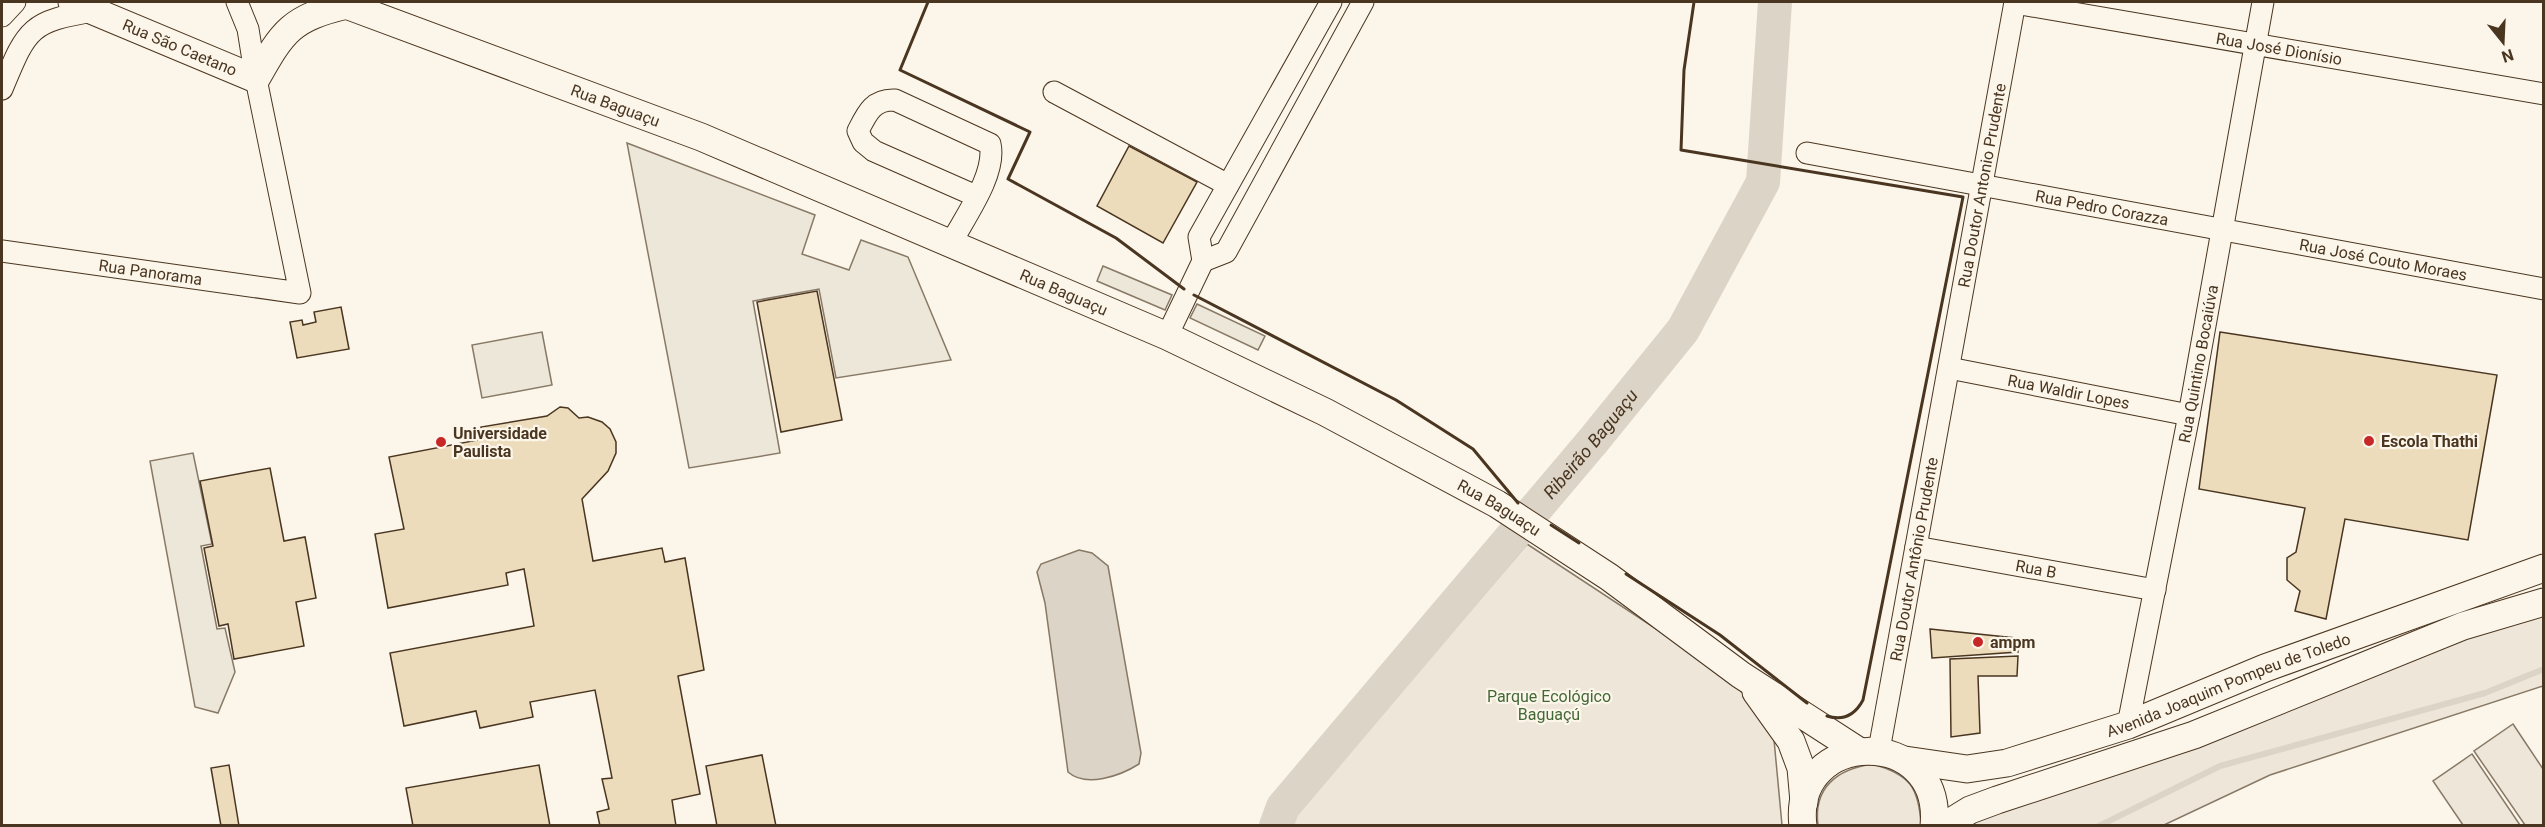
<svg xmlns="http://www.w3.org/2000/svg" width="2545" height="827" font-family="Roboto,sans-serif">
<rect width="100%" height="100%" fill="#fbf6e9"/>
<g fill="#ede6d9" stroke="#887966" stroke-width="1.5">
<path d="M1527,544L1728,676L1773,729L1782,825L1292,826L1296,814Z"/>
<path d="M2543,596V686L2270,775L2164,825L1964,826Z"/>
<path d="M2513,724L2543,769V825H2525L2474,751Z"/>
<path d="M2472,754L2520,825H2463L2433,781Z"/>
<path d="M1872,764C1910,774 1919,788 1921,825H1818C1813,787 1838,769 1872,764Z"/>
</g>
<g fill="#ede7d9" stroke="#887966" stroke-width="1.5">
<path d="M627,143L815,215L802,254L849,270L861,240L908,257L951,360L836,378L819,289L753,301L780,453L689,468Z"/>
<path d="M1103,266L1172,295L1165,310L1097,281Z"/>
<path d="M1197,304L1265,336L1258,350L1190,318Z"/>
<path d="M542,332L552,385L482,398L472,345Z"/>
<path d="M193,453L212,544L201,546L217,629L225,628L235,672L218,713L195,707L150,461Z"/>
</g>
<path fill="#dcd4c6" stroke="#887966" stroke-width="1.5" d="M1079,550L1092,553L1108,566L1141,753L1139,764C1120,776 1086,788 1068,772L1045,603L1037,572L1041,564Z"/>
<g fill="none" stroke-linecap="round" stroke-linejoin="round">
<path stroke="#dcd4c6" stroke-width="6" d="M2099,826L2220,766L2485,693L2544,669"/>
<path stroke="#dcd4c6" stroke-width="34" id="s1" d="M1276,826L1283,807L1593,441L1683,330L1763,182L1775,2"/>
</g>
<g fill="#ecdcbc" stroke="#4a3520" stroke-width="1.5">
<path d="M1129,146L1197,182L1163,243L1097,206Z"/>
<path d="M817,291L842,420L781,432L757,302Z"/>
<path d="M341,307L349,349L297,358L290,322L302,320L303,325L316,322L314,312Z"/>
<path d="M2220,332L2497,375L2468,540L2345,519L2326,619L2295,611L2300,591L2287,580V558L2296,552L2305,508L2199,489Z"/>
<path d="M560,407L568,408L579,418L588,417L602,422L610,429L616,442V453L608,471L582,499L593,561L662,548L665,562L685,558L704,670L678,676L700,794L672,800L676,826H600L597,812L609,809L602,779L612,778L595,690L530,702L533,717L480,728L476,711L404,726L390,653L534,626L524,569L506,573L508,585L388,608L375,534L404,529L389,457L483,439L481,427L547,416Z"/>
<path d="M270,468L284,541L305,537L316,598L296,602L304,646L234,659L228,624L219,626L204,548L213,546L200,481Z"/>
<path d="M1930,629L2016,638L2018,652L1932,658Z"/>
<path d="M2018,656L2017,676H1978L1980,733L1951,737L1950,659Z"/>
<path d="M762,755L776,826H717L706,766Z"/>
<path d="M229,765L239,826H221L211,768Z"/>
<path d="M539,765L550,826H413L406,788Z"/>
</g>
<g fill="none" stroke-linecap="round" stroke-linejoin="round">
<defs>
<g id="minor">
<path id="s2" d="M2015,3L2544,94"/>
<path d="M2,16L15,2"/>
<path d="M2,89C27,29 29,21 95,11"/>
<path d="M1054,92L1228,185"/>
<path id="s3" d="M1807,153L2544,289"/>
<path d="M950,245C964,218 997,174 990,144L895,100C873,99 867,113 858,131L863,142L874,151L976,196"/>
<path id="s4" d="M2,251L300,293L256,79L248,29L237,2"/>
<path d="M1203,261L1226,252L1363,2"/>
<path d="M1167,336L1203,261L1199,237L1331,2"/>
<path id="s5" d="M1949,368L2189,415"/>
<path id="s6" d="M1916,547L2155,590"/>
<path id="s7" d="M2128,725L2189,415L2263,2"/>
<path id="s8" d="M1879,750L2015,2"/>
</g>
<g id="major">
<path id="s9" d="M72,2L256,79C283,31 291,18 347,5"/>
<path id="s10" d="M338,2L701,137L1167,336L1325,412L1497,504L1609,577L1741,675L1857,750"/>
<path d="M1756,692L1791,741L1801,768L1804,802"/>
<path id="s11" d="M1905,760L1967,769L2007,763L2128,725L2265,668L2544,568"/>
<path d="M1803,826C1791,728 1944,725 1934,826"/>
<path d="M1944,826L1970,810L1997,800L2194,735L2463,626L2544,602"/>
</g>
</defs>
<use href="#minor" stroke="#4a3520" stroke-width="23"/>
<use href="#major" stroke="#4a3520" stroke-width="29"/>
<use href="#minor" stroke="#fbf6e9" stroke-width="21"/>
<use href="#major" stroke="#fbf6e9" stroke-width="27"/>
<g stroke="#4a3520" stroke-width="3">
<path d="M928,2L900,70L1030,132L1008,179L1116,238L1184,289"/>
<path d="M1694,2L1684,70L1681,150L1963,197L1863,700C1855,715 1843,721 1827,716"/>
<path d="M1194,295L1396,400L1473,449L1518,503"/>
<path d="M1551,525L1579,543"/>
<path d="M1626,574L1720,635L1807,703"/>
</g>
</g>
<g fill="#c62828" stroke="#fbf6e9" stroke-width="2">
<circle cx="2369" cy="441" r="6"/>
<circle cx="441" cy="442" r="6"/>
<circle cx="1978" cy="642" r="6"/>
</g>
<g text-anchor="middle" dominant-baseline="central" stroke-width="4.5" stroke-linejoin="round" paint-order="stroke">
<g font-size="16" fill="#4a3520" stroke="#fbf6e9">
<text stroke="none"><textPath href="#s9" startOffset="117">Rua São Caetano</textPath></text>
<text stroke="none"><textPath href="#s2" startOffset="268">Rua José Dionísio</textPath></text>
<text stroke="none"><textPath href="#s10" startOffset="296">Rua Baguaçu</textPath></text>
<text stroke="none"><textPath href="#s8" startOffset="574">Rua Doutor Antonio Prudente</textPath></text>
<text stroke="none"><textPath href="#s3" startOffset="300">Rua Pedro Corazza</textPath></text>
<text stroke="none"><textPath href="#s3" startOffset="586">Rua José Couto Moraes</textPath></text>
<text stroke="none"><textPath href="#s4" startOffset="150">Rua Panorama</textPath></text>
<text stroke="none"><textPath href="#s10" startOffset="782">Rua Baguaçu</textPath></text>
<text stroke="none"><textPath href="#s7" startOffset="368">Rua Quintino Bocaiúva</textPath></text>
<text stroke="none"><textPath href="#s5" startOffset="122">Rua Waldir Lopes</textPath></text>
<text stroke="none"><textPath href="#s10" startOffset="1268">Rua Baguaçu</textPath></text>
<text stroke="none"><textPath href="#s8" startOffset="194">Rua Doutor Antônio Prudente</textPath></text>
<text stroke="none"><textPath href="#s6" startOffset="122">Rua B</textPath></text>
<text stroke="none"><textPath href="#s11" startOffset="338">Avenida Joaquim Pompeu de Toledo</textPath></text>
</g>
<g font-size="16" font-weight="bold" fill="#4a3520" stroke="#fbf6e9" text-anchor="start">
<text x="453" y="433">Universidade<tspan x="453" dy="18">Paulista</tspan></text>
<text x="2381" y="441">Escola Thathi</text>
<text x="1990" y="642">ampm</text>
</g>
<g font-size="16" fill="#436837" stroke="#fbf6e9">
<text x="1549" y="696">Parque Ecológico<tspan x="1549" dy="18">Baguaçú</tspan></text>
</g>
<g font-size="18" font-style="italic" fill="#4a3520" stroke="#fbf6e9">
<text stroke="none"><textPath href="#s1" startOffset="496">Ribeirão Baguaçu</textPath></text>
</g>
</g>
<rect width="2545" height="827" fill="none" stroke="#4a3520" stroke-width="6"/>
<g transform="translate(2503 42) rotate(162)" stroke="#fbf6e9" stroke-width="4.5" paint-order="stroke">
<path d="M0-4.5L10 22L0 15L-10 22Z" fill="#4a3520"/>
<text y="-9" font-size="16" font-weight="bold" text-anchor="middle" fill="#4a3520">N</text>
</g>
</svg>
